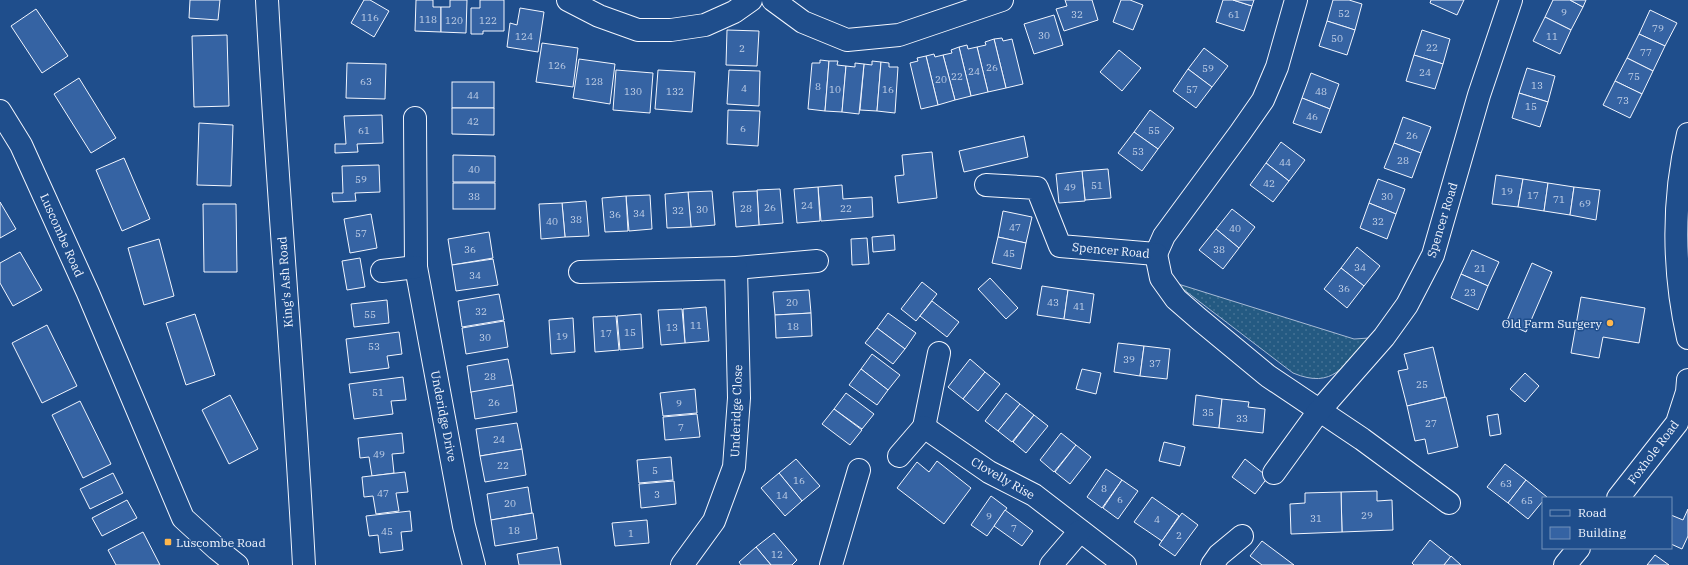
<svg xmlns="http://www.w3.org/2000/svg" width="1688" height="565" font-family="'IBM Plex Serif',serif">
<defs>
<pattern id="grass-dots" width="8" height="8" patternUnits="userSpaceOnUse"><rect width="8" height="8" fill="#245a82"/><path d="M2 2h.1M6 6h.1" fill="none" stroke="#447295" stroke-width="1.8" stroke-linecap="round"/></pattern>
</defs>
<rect width="100%" height="100%" fill="#1f4e8c"/>
<path fill="url(#grass-dots)" stroke="#a8bbd7" d="M1175,283L1354,339L1369,338C1344,365 1334,390 1293,373Z"/>
<g fill="#3563a3" stroke="#f2f6ff">
<path d="M190,0H220L218,20L189,18Z"/>
<path d="M364,0H370L389,11L374,37L351,23Z"/>
<path d="M416,0H433V7H441V32L415,31Z"/>
<path d="M450,0H467L466,33L441,32V7H450Z"/>
<path d="M480,0H504V31H483V34H471V8H480Z"/>
<path d="M1065,0H1092L1098,20L1064,31L1056,9L1067,6Z"/>
<path d="M1121,0H1130L1143,5L1133,30L1113,22Z"/>
<path d="M1223,0H1233L1252,6L1244,31L1216,22Z"/>
<path d="M1233,0H1254L1252,6Z"/>
<path d="M1333,0H1349L1362,4L1355,30L1327,21Z"/>
<path d="M1431,0H1464L1457,15L1430,3Z"/>
<path d="M1553,0H1570L1583,7L1571,30L1545,17Z"/>
<path d="M1570,0H1586L1583,7Z"/>
<path d="M520,8L544,12L538,52L507,47L510,23L517,25Z"/>
<path d="M36,9L68,56L42,73L11,26Z"/>
<path d="M1650,10L1677,23L1665,46L1639,34Z"/>
<path d="M1054,15L1063,45L1034,54L1024,24Z"/>
<path d="M1545,17L1571,30L1560,54L1533,41Z"/>
<path d="M1327,21L1355,30L1347,55L1319,46Z"/>
<path d="M727,30L759,31L757,66L726,65Z"/>
<path d="M1422,30L1450,39L1443,64L1414,55Z"/>
<path d="M1639,34L1665,46L1653,71L1627,58Z"/>
<path d="M227,35L229,106L194,107L192,36Z"/>
<path d="M1002,38L1003,41L1012,39L1023,84L1006,88L994,39Z"/>
<path d="M994,39L1006,88L988,92L977,47L986,45L985,42Z"/>
<path d="M542,43L578,48L573,87L536,82Z"/>
<path d="M967,45L968,49L977,47L988,92L971,96L959,47Z"/>
<path d="M959,47L971,96L955,100L943,55L952,53L951,50Z"/>
<path d="M1204,48L1228,66L1212,87L1188,69Z"/>
<path d="M1119,50L1141,68L1122,91L1100,72Z"/>
<path d="M934,54L935,57L943,55L955,100L938,105L926,56Z"/>
<path d="M1414,55L1443,64L1435,89L1406,81Z"/>
<path d="M926,56L938,105L921,109L910,63L918,61L917,58Z"/>
<path d="M1627,58L1653,71L1642,94L1615,81Z"/>
<path d="M579,59L615,64L610,104L573,98Z"/>
<path d="M820,60L829,61L825,111L808,109L812,63H820Z"/>
<path d="M829,61H838L837,65L846,66L842,112L825,111Z"/>
<path d="M872,61L881,62L877,111L860,110L864,64L872,65Z"/>
<path d="M881,62L889,63V67H898L895,113L877,111Z"/>
<path d="M347,63L386,64L385,99L346,98Z"/>
<path d="M855,63L864,64L859,114L842,112L846,66L855,67Z"/>
<path d="M1527,68L1555,76L1548,102L1519,93Z"/>
<path d="M1188,69L1212,87L1196,108L1173,91Z"/>
<path d="M616,70L653,73L650,113L613,110Z"/>
<path d="M658,70L695,72L692,112L655,109Z"/>
<path d="M729,70L760,71L759,106L727,104Z"/>
<path d="M1311,73L1339,84L1330,109L1302,98Z"/>
<path d="M79,78L116,138L91,153L54,94Z"/>
<path d="M1615,81L1642,94L1630,118L1603,105Z"/>
<rect x="452" y="82" width="42" height="26"/>
<path d="M1519,93L1548,102L1540,127L1512,118Z"/>
<path d="M1302,98L1330,109L1321,133L1293,123Z"/>
<path d="M452,108H494V135L452,134Z"/>
<path d="M728,110L760,111L758,146L727,144Z"/>
<path d="M1150,110L1174,128L1158,149L1134,132Z"/>
<path d="M382,115L383,143L357,144L358,152L335,153V144H346L344,116Z"/>
<path d="M1403,117L1431,127L1421,153L1394,143Z"/>
<path d="M199,123L233,125L231,186L197,185Z"/>
<path d="M1134,132L1158,149L1142,171L1118,153Z"/>
<path d="M1024,136L1028,157L964,172L959,151Z"/>
<path d="M1281,142L1305,160L1289,181L1266,163Z"/>
<path d="M1394,143L1421,153L1412,178L1384,168Z"/>
<path d="M932,152L937,198L898,203L895,176L904,175L902,155Z"/>
<path d="M453,155L495,156V182H453Z"/>
<path d="M124,158L150,219L122,231L96,170Z"/>
<path d="M1266,163L1289,181L1273,202L1250,185Z"/>
<path d="M379,165L380,192L355,193L356,201L333,202L332,193H343L342,166Z"/>
<path d="M1108,169L1111,198L1085,200L1082,171Z"/>
<path d="M1082,171L1085,201L1059,203L1056,174Z"/>
<path d="M1496,175L1523,179L1518,207L1492,204Z"/>
<path d="M1378,179L1405,189L1396,214L1369,203Z"/>
<path d="M1523,179L1548,183L1544,211L1518,207Z"/>
<rect x="453" y="183" width="42" height="26"/>
<path d="M1548,183L1574,187L1570,215L1544,211Z"/>
<path d="M842,185L843,199L872,197L873,217L821,221L818,187Z"/>
<path d="M818,187L820,221L797,223L794,189Z"/>
<path d="M1574,187L1600,190L1596,220L1570,215Z"/>
<path d="M780,189L783,223L759,225L757,190Z"/>
<path d="M712,191L715,225L691,227L688,192Z"/>
<path d="M757,191L759,225L736,227L733,192Z"/>
<path d="M688,192L691,227L667,228L665,194Z"/>
<path d="M650,195L652,229L629,231L626,196Z"/>
<path d="M626,196L628,231L605,232L602,198Z"/>
<path d="M586,201L589,236L565,237L562,203Z"/>
<path d="M0,202L16,229L0,238Z"/>
<path d="M562,203L565,237L541,239L539,204Z"/>
<path d="M1369,203L1396,214L1387,239L1360,228Z"/>
<path d="M203,204H236L237,272H204Z"/>
<path d="M1232,209L1255,227L1239,248L1216,229Z"/>
<path d="M1003,211L1032,217L1026,243L998,237Z"/>
<path d="M371,214L377,248L350,253L344,219Z"/>
<path d="M1216,229L1239,248L1223,269L1199,250Z"/>
<path d="M489,232L493,258L452,265L448,239Z"/>
<path d="M894,235L895,250L873,252L872,237Z"/>
<path d="M998,237L1026,243L1021,269L992,263Z"/>
<path d="M867,238L869,264L852,265L851,239Z"/>
<path d="M159,239L174,296L144,305L128,248Z"/>
<path d="M1357,247L1380,266L1364,286L1341,268Z"/>
<path d="M1472,250L1499,262L1488,286L1461,274Z"/>
<path d="M20,252L42,290L13,306L0,283V263Z"/>
<path d="M360,258L365,287L347,290L342,261Z"/>
<path d="M493,259L498,285L456,291L452,265Z"/>
<path d="M1532,263L1552,272L1526,332L1506,323Z"/>
<path d="M1341,268L1364,286L1347,308L1324,289Z"/>
<path d="M1461,274L1488,286L1478,310L1451,298Z"/>
<path d="M990,278L1018,308L1006,319L978,289Z"/>
<path d="M922,282L937,294L916,321L901,309Z"/>
<path d="M1042,286L1068,290L1064,319L1037,315Z"/>
<path d="M809,290L811,313L775,315L773,292Z"/>
<path d="M1068,290L1094,294L1090,323L1064,319Z"/>
<path d="M499,294L504,320L462,327L458,301Z"/>
<path d="M1581,297L1645,308L1639,343L1603,337L1599,358L1571,353Z"/>
<path d="M387,300L389,323L354,327L351,304Z"/>
<path d="M932,301L959,322L947,337L920,316Z"/>
<path d="M706,307L709,341L685,343L683,309Z"/>
<path d="M682,309L685,343L661,345L658,310Z"/>
<path d="M811,313L812,336L776,338L775,315Z"/>
<path d="M888,313L916,333L905,349L877,328Z"/>
<path d="M195,314L215,375L186,385L166,323Z"/>
<path d="M641,314L643,348L620,350L617,316Z"/>
<path d="M616,316L619,350L595,352L593,317Z"/>
<path d="M573,318L575,352L551,354L549,320Z"/>
<path d="M504,321L508,347L466,354L462,328Z"/>
<path d="M47,325L77,386L42,403L12,343Z"/>
<path d="M877,328L905,349L893,364L865,343Z"/>
<path d="M399,332L402,354L387,356L389,368L350,373L346,339Z"/>
<path d="M1118,343L1144,346L1140,376L1114,372Z"/>
<path d="M1144,346L1170,349L1167,379L1140,376Z"/>
<path d="M1433,347L1445,397L1407,406L1398,371L1408,369L1404,354Z"/>
<path d="M872,354L900,375L888,390L861,369Z"/>
<path d="M508,359L513,385L471,393L467,366Z"/>
<path d="M970,359L985,372L963,399L948,387Z"/>
<path d="M861,369L888,390L877,405L849,385Z"/>
<path d="M1082,369L1101,373L1096,394L1076,389Z"/>
<path d="M985,372L1000,384L978,411L963,399Z"/>
<path d="M1525,373L1539,386L1525,402L1510,389Z"/>
<path d="M403,377L406,400L391,401L393,414L354,419L349,384Z"/>
<path d="M513,385L517,412L475,419L471,392Z"/>
<path d="M695,389L697,413L663,416L660,393Z"/>
<path d="M846,393L874,414L862,429L834,409Z"/>
<path d="M1006,393L1020,404L998,431L985,421Z"/>
<path d="M230,395L258,449L229,464L202,410Z"/>
<path d="M1196,395L1222,399L1219,428L1193,425Z"/>
<path d="M1446,397L1458,447L1428,454L1425,439L1415,441L1407,406Z"/>
<path d="M1222,399L1249,402L1248,407L1265,409L1263,433L1219,428Z"/>
<path d="M80,401L111,464L83,478L52,415Z"/>
<path d="M1020,404L1034,415L1012,442L998,431Z"/>
<path d="M834,409L862,430L850,445L822,424Z"/>
<path d="M697,414L700,437L665,440L663,417Z"/>
<path d="M1498,414L1501,434L1490,436L1487,416Z"/>
<path d="M1034,415L1048,426L1026,453L1013,442Z"/>
<path d="M517,423L522,449L480,456L476,429Z"/>
<path d="M402,433L404,453L392,454L394,473L372,476L369,457L360,458L358,438Z"/>
<path d="M1061,433L1076,445L1054,472L1040,460Z"/>
<path d="M1164,442L1185,447L1180,466L1159,461Z"/>
<path d="M1076,445L1091,457L1070,484L1055,472Z"/>
<path d="M522,449L526,475L485,482L480,456Z"/>
<path d="M671,457L673,480L639,483L637,460Z"/>
<path d="M796,459L820,486L802,501L779,473Z"/>
<path d="M1245,459L1268,477L1255,494L1232,477Z"/>
<path d="M937,461L971,488L944,524L897,488L917,462L929,472Z"/>
<path d="M1505,464L1526,480L1508,503L1487,487Z"/>
<path d="M1106,469L1122,480L1102,508L1087,497Z"/>
<path d="M405,472L408,492L396,493L399,511L376,514L373,496L364,497L362,477Z"/>
<path d="M113,473L123,493L90,509L80,489Z"/>
<path d="M779,473L802,501L785,516L761,488Z"/>
<path d="M1122,480L1138,491L1118,519L1103,508Z"/>
<path d="M1526,480L1547,497L1543,498V501L1528,519L1508,503Z"/>
<path d="M674,481L676,504L641,508L639,484Z"/>
<path d="M528,487L532,513L491,520L487,494Z"/>
<path d="M1377,491V501L1392,500L1393,530L1342,532L1341,492Z"/>
<path d="M1341,492L1342,532L1291,534L1290,504L1305,503V493Z"/>
<path d="M991,496L1007,508L987,536L971,525Z"/>
<path d="M1152,497L1179,516L1162,541L1134,522Z"/>
<path d="M127,500L137,518L102,536L92,518Z"/>
<path d="M1688,509V536L1682,549L1671,544V515L1683,520Z"/>
<path d="M1005,510L1033,531L1022,546L994,526Z"/>
<path d="M410,511L412,531L401,532L403,550L380,553L378,535L369,536L366,516Z"/>
<path d="M533,513L537,539L495,546L491,520Z"/>
<path d="M1182,513L1198,525L1175,556L1159,545Z"/>
<path d="M647,520L649,543L615,546L612,523Z"/>
<path d="M143,532L160,565H116L108,550Z"/>
<path d="M774,533L797,560L792,565H771L756,547Z"/>
<path d="M1430,540L1451,557L1444,565H1414L1412,563Z"/>
<path d="M1262,541L1294,565H1262L1250,556Z"/>
<path d="M558,547L561,565H519L517,554Z"/>
<path d="M756,547L771,565H741L739,562Z"/>
<path d="M1655,555L1669,565H1647Z"/>
<path d="M1451,556L1461,565H1444Z"/>
</g>
<g fill="none" stroke-linecap="round" stroke-linejoin="round">
<defs>
<g id="street">
<path d="M568,0L599,16L638,30H671L705,25L734,12L751,0"/>
<path d="M773,0L803,22L847,40L899,35L1002,0"/>
<path d="M0,111L21,145L88,293L183,518L217,549L237,565"/>
<path d="M415,118L416,267L464,526L474,565"/>
<path d="M1688,134C1672,200 1673,272 1688,338"/>
<path d="M986,185L1037,188L1060,246L1156,254L1164,236L1240,133L1263,100L1277,67L1296,0"/>
<path d="M1156,254L1161,278L1176,299L1199,319L1268,376L1362,439L1449,503"/>
<path d="M736,268L817,261"/>
<path d="M382,271L416,267"/>
<path d="M580,272L736,268L739,398L734,467L714,521L682,565"/>
<path d="M924,427L939,353"/>
<path d="M899,456L924,427L989,472L1034,495L1125,565"/>
<path d="M1274,473L1319,411L1384,337L1407,305L1433,255L1479,95L1511,0"/>
<path d="M1618,498L1677,423L1687,392L1688,380"/>
<path d="M831,565L859,470"/>
<path d="M1051,565L1080,531"/>
<path d="M1212,565L1219,555L1242,536"/>
<path d="M1565,565L1579,548"/>
</g>
<path id="highway" d="M267,0C277,188 294,376 304,565"/>
</defs>
<use href="#street" stroke="#f2f6ff" stroke-width="24"/>
<use href="#highway" stroke="#f2f6ff" stroke-width="24"/>
<use href="#street" stroke="#1f4e8c" stroke-width="22"/>
<use href="#highway" stroke="#1f4e8c" stroke-width="22"/>
</g>
<g fill="#ffb74d" stroke="#1f4e8c" stroke-width="1.5">
<circle cx="1610" cy="323" r="4"/>
<rect x="164" y="538" width="8" height="8" rx="2"/>
</g>
<g text-anchor="middle" dominant-baseline="central" stroke-width="3" stroke-linejoin="round" paint-order="stroke">
<g font-size="10" fill="#c3d1e8">
<text x="1564" y="12">9</text>
<text x="1344" y="13">52</text>
<text x="1077" y="14">32</text>
<text x="1234" y="14">61</text>
<text x="370" y="17">116</text>
<text x="428" y="19">118</text>
<text x="454" y="20">120</text>
<text x="488" y="20">122</text>
<text x="1658" y="28">79</text>
<text x="1044" y="35">30</text>
<text x="524" y="36">124</text>
<text x="1552" y="36">11</text>
<text x="1337" y="38">50</text>
<text x="1432" y="47">22</text>
<text x="742" y="48">2</text>
<text x="1646" y="52">77</text>
<text x="557" y="65">126</text>
<text x="992" y="67">26</text>
<text x="1208" y="68">59</text>
<text x="974" y="71">24</text>
<text x="1425" y="72">24</text>
<text x="957" y="76">22</text>
<text x="1634" y="76">75</text>
<text x="941" y="79">20</text>
<text x="366" y="81">63</text>
<text x="594" y="81">128</text>
<text x="1537" y="85">13</text>
<text x="818" y="86">8</text>
<text x="744" y="88">4</text>
<text x="835" y="89">10</text>
<text x="888" y="89">16</text>
<text x="1192" y="89">57</text>
<text x="633" y="91">130</text>
<text x="675" y="91">132</text>
<text x="1321" y="91">48</text>
<text x="473" y="95">44</text>
<text x="1623" y="100">73</text>
<text x="1531" y="106">15</text>
<text x="1312" y="116">46</text>
<text x="473" y="121">42</text>
<text x="743" y="128">6</text>
<text x="364" y="130">61</text>
<text x="1154" y="130">55</text>
<text x="1412" y="135">26</text>
<text x="1138" y="151">53</text>
<text x="1403" y="160">28</text>
<text x="1285" y="162">44</text>
<text x="474" y="169">40</text>
<text x="361" y="179">59</text>
<text x="1269" y="183">42</text>
<text x="1097" y="185">51</text>
<text x="1070" y="187">49</text>
<text x="1507" y="191">19</text>
<text x="1533" y="195">17</text>
<text x="474" y="196">38</text>
<text x="1387" y="196">30</text>
<text x="1559" y="199">71</text>
<text x="1585" y="203">69</text>
<text x="807" y="205">24</text>
<text x="770" y="207">26</text>
<text x="746" y="208">28</text>
<text x="846" y="208">22</text>
<text x="702" y="209">30</text>
<text x="678" y="210">32</text>
<text x="639" y="213">34</text>
<text x="615" y="214">36</text>
<text x="576" y="219">38</text>
<text x="552" y="221">40</text>
<text x="1378" y="221">32</text>
<text x="1015" y="227">47</text>
<text x="1235" y="228">40</text>
<text x="361" y="233">57</text>
<text x="470" y="249">36</text>
<text x="1219" y="249">38</text>
<text x="1009" y="253">45</text>
<text x="1360" y="267">34</text>
<text x="1480" y="268">21</text>
<text x="475" y="275">34</text>
<text x="1344" y="288">36</text>
<text x="1470" y="292">23</text>
<text x="792" y="302">20</text>
<text x="1053" y="302">43</text>
<text x="1079" y="306">41</text>
<text x="481" y="311">32</text>
<text x="370" y="314">55</text>
<text x="696" y="325">11</text>
<text x="793" y="326">18</text>
<text x="672" y="327">13</text>
<text x="630" y="332">15</text>
<text x="606" y="333">17</text>
<text x="562" y="336">19</text>
<text x="485" y="337">30</text>
<text x="374" y="346">53</text>
<text x="1129" y="359">39</text>
<text x="1155" y="363">37</text>
<text x="490" y="376">28</text>
<text x="1422" y="384">25</text>
<text x="378" y="392">51</text>
<text x="494" y="402">26</text>
<text x="679" y="403">9</text>
<text x="1208" y="412">35</text>
<text x="1242" y="418">33</text>
<text x="1431" y="423">27</text>
<text x="681" y="427">7</text>
<text x="499" y="439">24</text>
<text x="379" y="454">49</text>
<text x="503" y="465">22</text>
<text x="655" y="470">5</text>
<text x="799" y="480">16</text>
<text x="1506" y="483">63</text>
<text x="1104" y="488">8</text>
<text x="383" y="493">47</text>
<text x="657" y="494">3</text>
<text x="782" y="495">14</text>
<text x="1120" y="499">6</text>
<text x="1527" y="500">65</text>
<text x="510" y="503">20</text>
<text x="1367" y="515">29</text>
<text x="989" y="516">9</text>
<text x="1316" y="518">31</text>
<text x="1157" y="519">4</text>
<text x="1014" y="528">7</text>
<text x="514" y="530">18</text>
<text x="387" y="531">45</text>
<text x="631" y="533">1</text>
<text x="1179" y="535">2</text>
<text x="777" y="554">12</text>
</g>
<g font-size="12" fill="#f2f6ff" stroke="#1f4e8c">
<text transform="translate(1442 220) rotate(-73)">Spencer Road</text>
<text transform="translate(62 235) rotate(66)">Luscombe Road</text>
<text transform="translate(1111 250) rotate(5)">Spencer Road</text>
<text transform="translate(285 282) rotate(-94)">King's Ash Road</text>
<text transform="translate(736 411) rotate(-88)">Underidge Close</text>
<text transform="translate(444 416) rotate(79)">Underidge Drive</text>
<text transform="translate(1653 452) rotate(-53)">Foxhole Road</text>
<text transform="translate(1003 478) rotate(30)">Clovelly Rise</text>
</g>
<g font-size="12" fill="#f2f6ff" stroke="#1f4e8c" text-anchor="end">
<text x="1602" y="323">Old Farm Surgery</text>
<text x="176" y="542" text-anchor="start">Luscombe Road</text>
</g>
</g>
<rect x="1542" y="497" width="130" height="52" fill="#1f4e8c" stroke="#7391ba"/>
<rect x="1550" y="510" width="20" height="6" fill="#1f4e8c" stroke="#7391ba"/>
<text x="1578" y="517" font-size="12" fill="#f2f6ff">Road</text>
<rect x="1550" y="527" width="20" height="12" fill="#3563a3" stroke="#7391ba"/>
<text x="1578" y="537" font-size="12" fill="#f2f6ff">Building</text>
</svg>
